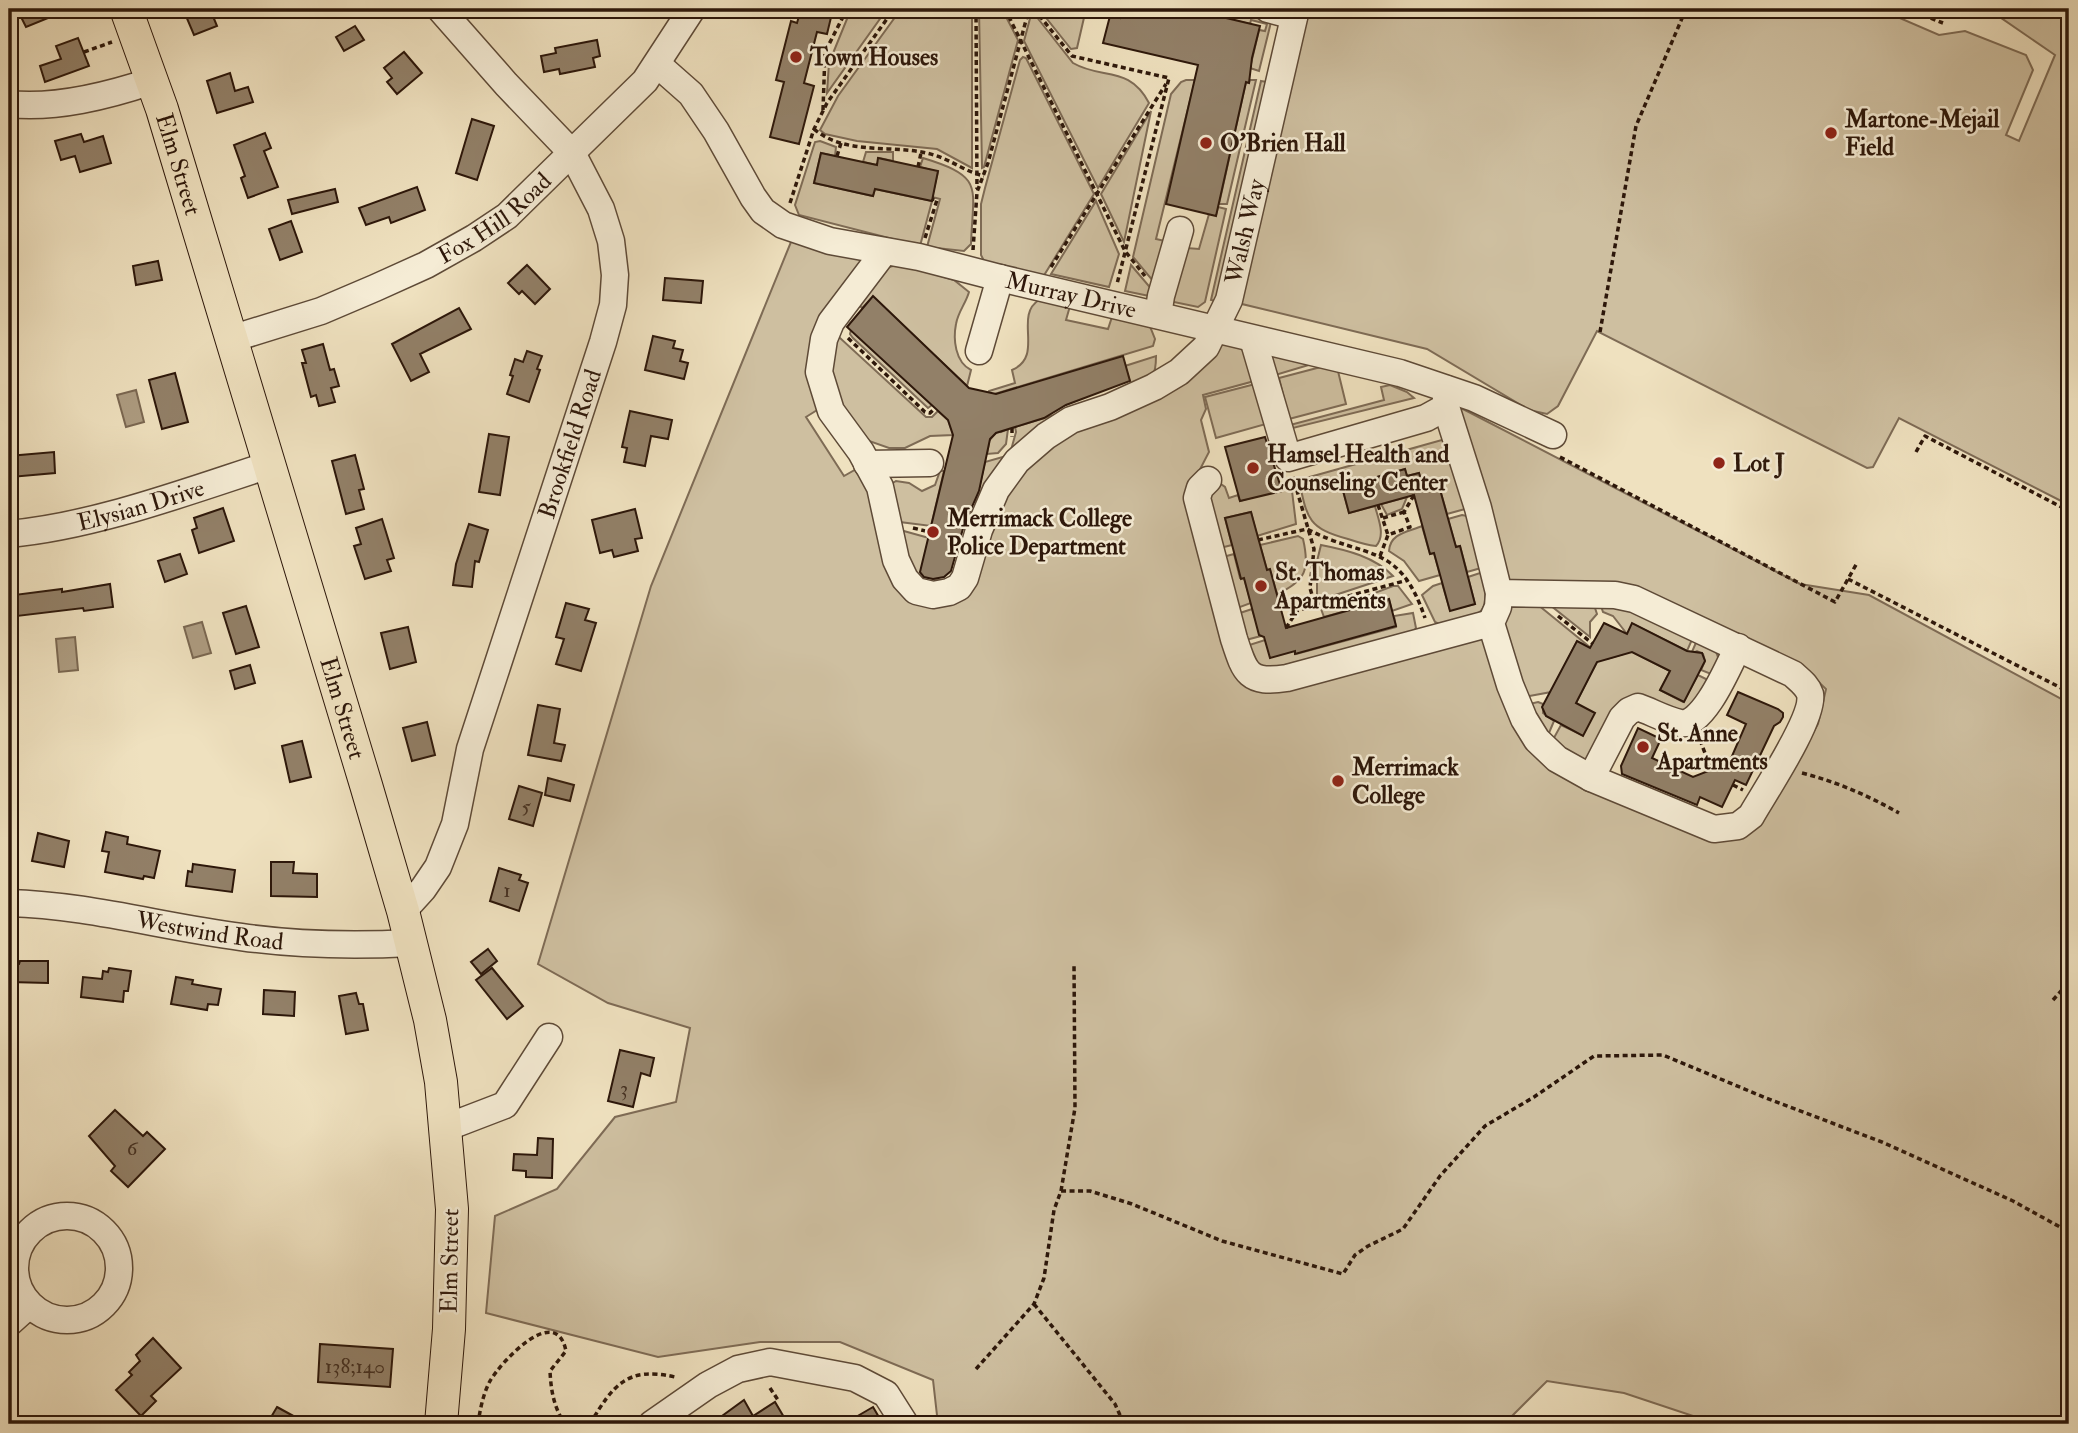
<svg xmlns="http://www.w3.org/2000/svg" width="2078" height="1433" font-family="'IM FELL Double Pica',serif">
<rect width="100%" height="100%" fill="#efe1bf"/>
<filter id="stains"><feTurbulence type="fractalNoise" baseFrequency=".00286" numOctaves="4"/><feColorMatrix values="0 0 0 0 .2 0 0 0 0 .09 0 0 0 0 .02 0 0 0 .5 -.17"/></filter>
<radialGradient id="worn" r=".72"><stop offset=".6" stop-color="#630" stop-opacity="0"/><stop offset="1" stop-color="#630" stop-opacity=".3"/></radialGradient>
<g fill="#cebfa0" stroke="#7e6b55" stroke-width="2">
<path d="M851,9H887L827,93L829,63Z"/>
<path d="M901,9H972V168L937,149L857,141L825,134L820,130L838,96Z"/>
<path d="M979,9H1002L1018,40L984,167L982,168Z"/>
<path d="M1039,9H1086L1077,48L1071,49Z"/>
<path d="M1188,9H1238L1272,18L1259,71L1250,68L1259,30L1265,31L1267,24L1251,20L1250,24Z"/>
<path d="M1309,9H1879L1939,35L1965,31L2026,55L2033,70L2006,135L2019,141L2055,55L2001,18L1980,9H2069V505L1899,418L1873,467L1867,468L1597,331L1558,406L1547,414L1529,410L1427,349L1242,304L1239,300Z"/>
<path d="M1032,11L1073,63C1102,80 1129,65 1149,103L1098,188L1024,41Z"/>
<path d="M1023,57L1026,58L1094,194L1043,277L984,261L981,255V204L985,188L1020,60Z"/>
<path d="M1186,80H1195L1156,239L1165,241L1158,287L1133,257L1171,94L1181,82Z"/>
<path d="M1250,80H1256L1227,204H1219L1246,82L1249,83Z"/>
<path d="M1261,81L1267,82L1217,301L1211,300Z"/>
<path d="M1151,111L1124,242L1101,194Z"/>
<path d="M820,141L836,147L835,156L821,153L814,183L873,196L875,189L932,201L920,246L799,215L795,205L815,142Z"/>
<path d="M866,152H893V161L879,158L877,165L863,162Z"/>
<path d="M923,158C985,177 973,186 971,244L964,251L927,247L940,199L932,197L938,172L920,167Z"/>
<path d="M1096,201L1119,254L1109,287L1051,274Z"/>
<path d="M1218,207L1226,209L1205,302L1198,307L1169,301L1187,248L1199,249L1209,214L1216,215Z"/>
<path d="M793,237L868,256L834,305L822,407L806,417L844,476L860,467L888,551L942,601L989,518L1024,462L1214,339L1239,343L1258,380L1203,395L1206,409L1201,420L1209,452L1194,481L1240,674L1479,629L1521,731L1708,834L1787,780L1818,724L1826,689L1800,664L1649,592L1506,583L1457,411L1461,408L1800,584L1869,595L2069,703V1424H1717L1624,1393L1547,1381L1504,1424H938L933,1380L840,1342H760L658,1357L486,1313L495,1216L557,1189L615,1117L676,1102L690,1028L608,1003L538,964L651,586Z"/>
<path d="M901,264L954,280L969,292C966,303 958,312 956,324C953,339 955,362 971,370L967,386L873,297L862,308L856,302L889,267Z"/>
<path d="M1131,265L1154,292V297L1125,291Z"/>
<path d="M1039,300L1070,306L1066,320L1108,329L1112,317L1149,324L1155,339L1153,346L988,396L989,391L1015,383L1012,370C1045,356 1013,316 1039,300Z"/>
<path d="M851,330L932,405L928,408L853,338L850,334Z"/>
<path d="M834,335L839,337L926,417H932L938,411L948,420L953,435L930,436L905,448H889L869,441L829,392Z"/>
<path d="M1269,352L1312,364L1272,376Z"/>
<path d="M1156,356C1156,379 1151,380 1133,391L1125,366Z"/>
<path d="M1336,363L1346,404L1289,419L1279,378Z"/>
<path d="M1263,382L1273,422L1216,438L1205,397Z"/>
<path d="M1390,385L1407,392L1414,398L1293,428L1290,425L1384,400L1381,387Z"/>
<path d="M1120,395L1011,450L1016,432L1015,427Z"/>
<path d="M999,429L1001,432L1008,429L1006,444L998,453L987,454L989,443L988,442Z"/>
<path d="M1449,438L1465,509L1447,514L1439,486L1424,490L1419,473L1407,476L1405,469L1342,487L1349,513L1375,506C1378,519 1386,535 1376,546C1366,545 1357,542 1348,539C1308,528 1307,519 1299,480Z"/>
<path d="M1006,456L966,547L985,462Z"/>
<path d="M940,471H944L931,526L892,521L885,488L896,481L909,483L922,491L935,485Z"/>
<path d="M1218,482L1225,487L1229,498L1238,495L1240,501L1281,489L1292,491L1296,524L1257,536L1251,512L1225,518L1232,545L1216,549L1206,492Z"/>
<path d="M1407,497L1402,509L1387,515L1381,504Z"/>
<path d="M1462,515L1467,516L1481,568L1467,572L1460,546L1456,547L1448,519Z"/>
<path d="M1422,526L1430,554L1434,553L1440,575L1419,581L1404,561L1389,551C1390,533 1408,532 1422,526Z"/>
<path d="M893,528L929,538L920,576L952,583L916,582Z"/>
<path d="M1298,536L1303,539C1310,569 1306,581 1277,594L1270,570H1267L1260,545Z"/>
<path d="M1321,545C1347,550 1375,557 1393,576L1317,601V561Z"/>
<path d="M1234,554L1240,578H1244L1251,603L1232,610L1219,558Z"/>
<path d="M1483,572C1491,619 1481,613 1441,625L1435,622L1422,595L1433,586L1442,583L1450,610L1475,604L1468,577Z"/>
<path d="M1393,586H1398L1412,604L1392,611L1389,599L1366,605L1364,597Z"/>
<path d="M1355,599L1357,608L1324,617L1321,609Z"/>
<path d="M1532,600L1591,648L1577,641L1551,692L1524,697L1500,618L1502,608Z"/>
<path d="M1593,602L1597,614L1590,622V637L1550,605Z"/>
<path d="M1600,603L1627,606L1694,635L1687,651L1633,624L1627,634L1613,616L1603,612Z"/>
<path d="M1252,609L1261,636L1242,641L1234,615Z"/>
<path d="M1413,613L1416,628L1412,633L1261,671L1243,647L1265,640L1295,651L1296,654L1396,627L1394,616Z"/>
<path d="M1698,638C1717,649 1722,653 1716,676L1701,670L1705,661L1703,654L1697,651L1691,654Z"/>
<path d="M1627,649L1670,671L1660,690L1683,702L1698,675L1712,682L1690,714L1651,701L1583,763L1550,745L1561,725L1582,735L1576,703L1600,656L1607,659L1624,654Z"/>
<path d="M1538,702L1543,704V713L1554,721L1546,740L1525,705Z"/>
</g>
<g fill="#ad9c81" stroke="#7a6751" stroke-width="2">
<path d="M136,390L144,422L126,427L117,395Z"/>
<path d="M202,622L211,653L193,658L184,627Z"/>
<path d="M75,637L78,670L59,672L56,639Z"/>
</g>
<g fill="#928068" stroke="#2d170a" stroke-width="2">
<path d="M17,9H70L26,27Z"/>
<path d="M183,9H210L217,26L194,35Z"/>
<path d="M801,9H833L827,34L817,32L804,83L814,86L799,144L770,137L784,82L776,80L791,21L797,23Z"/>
<path d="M1122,9H1188L1260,26L1252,58L1249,83L1246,82L1216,216L1166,204L1198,65L1103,43L1110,16L1120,18Z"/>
<path d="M355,26L364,40L344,51L336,37Z"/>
<path d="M78,38L89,66L45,82L40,66L61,59L56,46Z"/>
<path d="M597,40L600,56L593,58L595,67L560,74L559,69L544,72L541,56L556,53L555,48Z"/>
<path d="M404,52L422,73L397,94L387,82L392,78L384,68Z"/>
<path d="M230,73L235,91L248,87L253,102L217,113L207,81Z"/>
<path d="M472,119L494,126L477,180L456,173Z"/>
<path d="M265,133L271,148L264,151L278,187L248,198L241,178L245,176L234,145Z"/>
<path d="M81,134L84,142L103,136L111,163L80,172L75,156L61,160L55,141Z"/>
<path d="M821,153L877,165L878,158L938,171L932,201L875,189L873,196L814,183Z"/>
<path d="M417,187L425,210L391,223L389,217L366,225L359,208Z"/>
<path d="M335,189L338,202L292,214L288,200Z"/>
<path d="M291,221L302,252L280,260L269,229Z"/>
<path d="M158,261L162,280L136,285L133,266Z"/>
<path d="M527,265L550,289L535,304L522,291L519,294L508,283Z"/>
<path d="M665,278L703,281L701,303L663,300Z"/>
<path d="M873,296L969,388L996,394L1123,356L1130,381L1066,405L1044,418L996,433L990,439L979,491L964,525L951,571L944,577L933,579L924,577L920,572L953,435L948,420L847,327Z"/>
<path d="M459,308L471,329L420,354L429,372L411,381L392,344Z"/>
<path d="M653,336L675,341L673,348L683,350L680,361L688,363L684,379L645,370Z"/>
<path d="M323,344L330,370L334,369L339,386L331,388L335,402L319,406L316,395L311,397L302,363H306L302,350Z"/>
<path d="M527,351L542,356L537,369L540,370L529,402L507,394L513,376L510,375L515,359L523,362Z"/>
<path d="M175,373L188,422L162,429L149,380Z"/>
<path d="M630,411L672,420L668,439L651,436L645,466L624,462L627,448L622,447Z"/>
<path d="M489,434L509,437L500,495L479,492Z"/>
<path d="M1265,437L1282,491L1240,501L1225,447Z"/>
<path d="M54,452L55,473L11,477L9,456Z"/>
<path d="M355,455L364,489L359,490L364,509L346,514L332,461Z"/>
<path d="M1405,469L1407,476L1419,473L1424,490L1439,486L1456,547L1460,546L1475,604L1450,611L1434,553L1430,554L1414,495L1349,513L1342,487Z"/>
<path d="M223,508L234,541L199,553L192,530L197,528L194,518Z"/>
<path d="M635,509L642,538L635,539L638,551L614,557L612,550L600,553L592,520Z"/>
<path d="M1251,512L1267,570L1270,569L1286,628L1389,599L1396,626L1295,654V651L1270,658L1264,637L1259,635L1244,578L1241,579L1225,518Z"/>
<path d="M382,519L394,558L387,560L391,571L365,579L354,546L361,544L356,528Z"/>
<path d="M469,524L488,530L479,562L475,561L472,587L453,585L456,564Z"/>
<path d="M180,554L187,574L165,582L158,561Z"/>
<path d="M110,584L113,607L84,611L83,608L17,616L14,595L62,589V592Z"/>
<path d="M566,603L589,609L585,620L596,623L581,671L556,664L564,639L556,637Z"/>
<path d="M246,606L259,647L236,654L223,613Z"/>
<path d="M1604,623L1627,634L1632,623L1687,651L1702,653L1705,661L1684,702L1660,690L1670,671L1632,652L1597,662L1576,703L1595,713L1583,736L1546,716L1542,707L1577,641L1590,648Z"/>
<path d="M408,627L416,662L390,669L381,633Z"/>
<path d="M250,665L255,683L235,689L230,671Z"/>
<path d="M1738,692L1778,709L1783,713V717L1780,722L1774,726L1746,785L1735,780L1722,807L1700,797L1697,805L1622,774L1621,766L1638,728L1661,739L1652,758L1693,777L1729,763L1746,724L1727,715Z"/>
<path d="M538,705L560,709L554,743L565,745L561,761L528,755Z"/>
<path d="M427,722L435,755L412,761L403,728Z"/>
<path d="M302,741L311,777L290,782L282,746Z"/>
<path d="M548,778L574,785L570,801L545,795Z"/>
<path d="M519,786L542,793L533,826L509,819Z"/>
<path d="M106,832L128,837L127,844L160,851L154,878L144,876L143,879L105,872L109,852L102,851Z"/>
<path d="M38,833L69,841L64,867L32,861Z"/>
<path d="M271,862H294L293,873L317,874V897L271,896Z"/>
<path d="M193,864L235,870L232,892L186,886L188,871L192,872Z"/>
<path d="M499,868L521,875L519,880L528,883L519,911L490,901Z"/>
<path d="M488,949L497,961L481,974L471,962Z"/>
<path d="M20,961H48V983L9,982V964H19Z"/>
<path d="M109,968L131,971L128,991H124L123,1002L81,997L83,977L102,979L103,971L108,972Z"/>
<path d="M492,968L523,1006L507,1019L476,980Z"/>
<path d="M176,977L193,980L192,984L221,989L218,1005L208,1004L207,1010L171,1004Z"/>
<path d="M264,990L295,992L294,1016L263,1014Z"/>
<path d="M356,993L359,1004H363L368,1030L346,1034L339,996Z"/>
<path d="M620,1050L654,1058L650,1076L641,1073L633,1107L608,1101Z"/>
<path d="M115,1110L143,1136L147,1132L165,1149L128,1187L111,1171L115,1166L89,1136Z"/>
<path d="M538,1138L553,1139L552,1178L526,1177V1171L513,1170L514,1154L537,1155Z"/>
<path d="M153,1338L181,1368L151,1396L156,1401L141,1416L116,1390L132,1375L129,1372L140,1361L136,1355Z"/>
<path d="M320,1344L393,1349L390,1387L318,1382Z"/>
<path d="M744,1400L753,1416L775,1402L788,1424H711Z"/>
<path d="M277,1407L308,1424H267Z"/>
<path d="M873,1407L883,1424H844Z"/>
</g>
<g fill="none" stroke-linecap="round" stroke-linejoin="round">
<defs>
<g id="minor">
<path d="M1268,9L1294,16"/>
<path id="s1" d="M657,64L691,94L716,131L753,197L763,211L783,225L830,241L919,257L1000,278L1400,373L1474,398L1553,435"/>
<path d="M9,104C56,109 107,96 152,81"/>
<path id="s2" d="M884,252L831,322L824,339L819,372L831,411L861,452L880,487L896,560L905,579L916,591L933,595L949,592L959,587L965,578L979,530L996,490L1017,461L1046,436L1071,420L1110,407L1154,387L1179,372L1206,347L1229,300L1296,9"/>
<path d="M1158,315L1161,296L1180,230"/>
<path id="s3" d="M231,339L321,311L375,288L426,265L474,238L507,216L645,81L692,9"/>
<path d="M1253,339L1288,458L1426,418L1446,407"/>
<path d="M979,351L1000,278"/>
<path d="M1446,389V407L1478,508L1499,593L1498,607L1491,623L1510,685L1524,719L1537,740L1557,759L1591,778L1714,829L1738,826L1751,816C1764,793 1815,717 1810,694C1807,685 1799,680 1793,674L1634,599L1615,595L1499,593"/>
<path d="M867,464L930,463"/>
<path d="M1208,480L1200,488L1197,498L1234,639C1245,673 1248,684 1287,678L1491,623"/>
<path id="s4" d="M9,534C95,526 186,492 269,465"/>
<path d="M1591,778L1622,718L1629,711L1638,707C1652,712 1666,720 1680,723C1703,728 1729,665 1738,647"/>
<path id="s5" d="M9,903C87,905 163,927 241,937C297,945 354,946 411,943"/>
<path id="s6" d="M403,911L423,889L438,867L455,824L470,749L603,342L613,305L615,275L611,241L601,209L572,153L506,84L440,9"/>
<path d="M445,1128L505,1105L549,1037"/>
<circle cx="67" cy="1268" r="52"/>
<path d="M9,1323L29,1305"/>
<path d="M652,1424L708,1385L738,1369L770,1362L855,1378L886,1394L905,1424"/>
</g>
<g id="major">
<path id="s7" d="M126,9L162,109L366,785L403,911L430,1020L441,1082L452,1209L449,1329L441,1424"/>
</g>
</defs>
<use href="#minor" stroke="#5e4a37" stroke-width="29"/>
<use href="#major" stroke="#2d170a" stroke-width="34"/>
<g stroke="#2d170a" stroke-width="3.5" stroke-dasharray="5 3.5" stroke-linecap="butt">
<path d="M976,9L977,189"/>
<path d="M1005,9L1125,251L1145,276"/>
<path d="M1034,9L1072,56L1169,78L1117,284"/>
<path d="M1907,9L1943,23"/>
<path d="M1966,9L1981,15"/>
<path d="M84,52L112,42"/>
<path d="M823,110L825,52L847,9"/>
<path d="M814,129C847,157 895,143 934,155C951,160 966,172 984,176"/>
<path d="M837,156L841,143"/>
<path d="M918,167L921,153"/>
<path d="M790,203L814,129L827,103L894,9"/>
<path d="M925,238L937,200L932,199"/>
<path d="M973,250L977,192L988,163L1029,9"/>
<path d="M1051,267L1166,84"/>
<path d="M1600,332L1636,126L1686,9"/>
<path d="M848,338L925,412L930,413L935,408"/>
<path d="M1012,428V437"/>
<path d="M1916,452L1925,436L2069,511"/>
<path d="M1560,457L1835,602L1857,563"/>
<path d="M1378,505L1388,535"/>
<path d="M1383,518L1404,512"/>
<path d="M913,528L930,532"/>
<path d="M1258,540L1307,529C1366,560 1399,541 1425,618"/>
<path d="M1380,556L1388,535L1410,527L1404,512L1414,495"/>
<path d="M1848,579L2069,692"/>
<path d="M1315,605L1408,580"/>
<path d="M1558,616L1593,644"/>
<path d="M1286,628L1297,611L1315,605L1310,588L1314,549L1293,477"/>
<path d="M1700,740L1711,769"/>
<path d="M1802,773C1837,782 1867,795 1899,813"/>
<path d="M1733,785L1743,790"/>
<path d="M2053,1000L2069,982"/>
<path d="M1061,1191L1075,1108L1074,963"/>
<path d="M1034,1304L1115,1404L1124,1424"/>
<path d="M976,1369L1034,1304L1044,1278L1054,1210L1061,1191H1090L1132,1204L1222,1241L1343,1274L1355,1255L1368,1246L1403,1229L1440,1176L1485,1126L1534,1097L1594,1056L1663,1055L1766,1098L1882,1142L2013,1201L2069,1232"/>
<path d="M770,1388L778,1400"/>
<path d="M478,1424C480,1410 483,1394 490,1381C501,1362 556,1302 566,1351L550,1371C551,1391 554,1408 565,1424"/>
<path d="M590,1424C613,1385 627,1366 675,1377"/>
</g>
<use href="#minor" stroke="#f5ecd5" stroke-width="26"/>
<use href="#major" stroke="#efe1bf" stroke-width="32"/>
</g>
<g fill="#8f2418" stroke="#f5ecd5" stroke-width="2.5">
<circle cx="796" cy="57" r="7"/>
<circle cx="1831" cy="133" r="7"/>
<circle cx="1206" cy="143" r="7"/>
<circle cx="1719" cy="463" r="7"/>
<circle cx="1253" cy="468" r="7"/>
<circle cx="933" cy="532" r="7"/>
<circle cx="1261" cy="586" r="7"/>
<circle cx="1643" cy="747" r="7"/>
<circle cx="1338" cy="781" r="7"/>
</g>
<g text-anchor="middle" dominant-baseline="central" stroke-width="5" stroke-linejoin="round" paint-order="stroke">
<g font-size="21" fill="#463122">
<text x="526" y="806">5</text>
<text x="507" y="890">1</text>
<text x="624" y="1088">3</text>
<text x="132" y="1148">6</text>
<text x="355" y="1366">138;140</text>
</g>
<g font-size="24" font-weight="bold" fill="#2d170a" stroke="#f5ecd5" text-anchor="start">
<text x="810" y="57">Town Houses</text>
<text x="1845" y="119">Martone-Mejail<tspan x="1845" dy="28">Field</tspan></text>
<text x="1220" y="143">O'Brien Hall</text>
<text x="1267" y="454">Hamsel Health and<tspan x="1267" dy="28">Counseling Center</tspan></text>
<text x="1733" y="463">Lot J</text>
<text x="947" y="518">Merrimack College<tspan x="947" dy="28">Police Department</tspan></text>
<text x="1275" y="572">St. Thomas<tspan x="1275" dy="28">Apartments</tspan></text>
<text x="1657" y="733">St. Anne<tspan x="1657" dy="28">Apartments</tspan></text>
<text x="1352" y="767">Merrimack<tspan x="1352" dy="28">College</tspan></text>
</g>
<g font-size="24" fill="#2d170a" stroke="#f5ecd5">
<text stroke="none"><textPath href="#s7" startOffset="164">Elm Street</textPath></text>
<text stroke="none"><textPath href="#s3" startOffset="292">Fox Hill Road</textPath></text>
<text stroke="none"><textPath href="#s2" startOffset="914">Walsh Way</textPath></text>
<text stroke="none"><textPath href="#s1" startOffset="504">Murray Drive</textPath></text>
<text stroke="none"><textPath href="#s6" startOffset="500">Brookfield Road</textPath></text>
<text stroke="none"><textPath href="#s4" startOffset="135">Elysian Drive</textPath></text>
<text stroke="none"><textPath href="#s7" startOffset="732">Elm Street</textPath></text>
<text stroke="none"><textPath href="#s5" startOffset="203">Westwind Road</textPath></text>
<text transform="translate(450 1261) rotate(-89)">Elm Street</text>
</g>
</g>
<rect width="2078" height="1433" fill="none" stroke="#efe1bf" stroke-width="35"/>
<rect x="10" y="10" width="2057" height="1412" fill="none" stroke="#2d170a" stroke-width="3.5"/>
<rect x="18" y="18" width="2043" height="1398" fill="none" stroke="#2d170a" stroke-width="2"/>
<rect width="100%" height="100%" filter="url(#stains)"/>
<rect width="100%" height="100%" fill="url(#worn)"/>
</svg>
